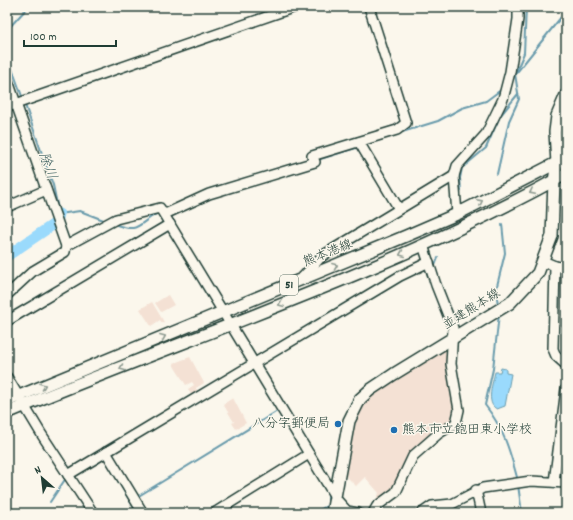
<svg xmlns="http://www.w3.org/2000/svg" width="573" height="520" font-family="Dekko,'Klee One',sans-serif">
<rect width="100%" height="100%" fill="#fbf7ec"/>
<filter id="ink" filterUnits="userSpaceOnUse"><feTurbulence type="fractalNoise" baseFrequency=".025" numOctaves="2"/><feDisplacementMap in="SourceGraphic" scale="8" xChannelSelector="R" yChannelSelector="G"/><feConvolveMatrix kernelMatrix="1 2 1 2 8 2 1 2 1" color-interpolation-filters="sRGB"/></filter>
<g filter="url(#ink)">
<g fill="#f4e1d4">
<path d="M168,295L174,305L161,312L155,303Z"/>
<path d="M152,302L164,322L162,323L160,320L151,326L140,309Z"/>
<path d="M447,346L449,349L455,395L454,421L436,431L396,488L371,511L379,493L365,477L356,486L342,472L350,428L367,396Z"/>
<path d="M190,357L204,383L196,388L198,393L192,396L188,389L194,385L192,382L186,385L174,366V363Z"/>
<path d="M233,398L246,423L236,429L232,423L234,422L223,404Z"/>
</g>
<path fill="#9adafc" stroke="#699bac" d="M501,368L506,369V373L511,374L505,406L497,409C485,404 493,382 495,372H500Z"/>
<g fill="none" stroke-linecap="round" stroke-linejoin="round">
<g stroke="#699bac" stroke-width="2">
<path d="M7,30L28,7"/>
<path d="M7,55L23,99"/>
<path d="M513,77L566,11"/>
<path d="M25,105L53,185L59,214L80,211L106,221"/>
<path d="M399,133L438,121L462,108L486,101L502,89"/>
<path d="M317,160L359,147"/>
<path d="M497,174L509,121L519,99L515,74L524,53L526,7"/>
<path d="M461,191L460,178L462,168L486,148L500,116L518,94"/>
<path d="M171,207L196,195"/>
<path d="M114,224C141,234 136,224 158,213"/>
<path d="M434,268L438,258"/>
<path d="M498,305L496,290L505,253L502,224"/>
<path d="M499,314L493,369L485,405C504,429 510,451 518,481"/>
<path d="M104,457L137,513"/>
<path d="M518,485L522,513"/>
<path d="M137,497L279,410"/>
<path d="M50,502L66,478"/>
<path d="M381,506L382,513"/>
<path d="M315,513L328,505V492"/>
</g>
<path stroke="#9adafc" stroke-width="11" d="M7,256L57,222L59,214"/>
<defs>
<g id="minor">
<path d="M7,78L66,246L65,252L33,271L7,295"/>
<path d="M7,107L295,7"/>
<path d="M566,117L564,125L566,133"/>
<path d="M359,142L399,209"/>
<path d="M7,207L46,190"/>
<path d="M165,214L209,194L315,162L312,156L397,130L406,123L369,7"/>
<path d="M457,214L454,176L457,166L486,134L503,99L510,72L518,19V7"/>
<path d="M66,246L116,219L160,208L337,500L347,511L358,513"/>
<path d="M543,261L555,266L566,268"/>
<path d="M555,266L553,349L556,356L566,365"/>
<path d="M300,280L322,256L454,176"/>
<path d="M7,321L170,224"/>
<path d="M7,377L42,435L93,513"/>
<path d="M106,452L143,513"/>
<path d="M68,475L400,276L429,262"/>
<path d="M554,482L566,389"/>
<path d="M476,490L481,513"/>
<path d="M214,513L309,454"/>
<path d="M373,513L377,506L396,492L413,456L438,434L456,423L459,410L451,364L453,328L436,285L423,245"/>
<path d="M422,513L432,506L452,504L483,488L531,481L566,483"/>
</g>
<g id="major">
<path d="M7,401L406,236L457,214L566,158"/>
<path d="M7,413C193,335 388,273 566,174"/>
<path d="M332,513L349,421L360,399L370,390L394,374L510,303L538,273L552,236L554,181L557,163L555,132L557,116L566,95"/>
</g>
</defs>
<use href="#minor" stroke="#1f3d34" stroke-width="12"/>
<use href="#major" stroke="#1f3d34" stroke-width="14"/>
<use href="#minor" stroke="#fbf7ec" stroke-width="9"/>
<use href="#major" stroke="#fbf7ec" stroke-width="11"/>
</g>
<defs><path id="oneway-chevron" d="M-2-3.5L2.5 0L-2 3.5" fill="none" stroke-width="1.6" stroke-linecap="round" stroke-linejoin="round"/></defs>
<g stroke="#8d9a90">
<use href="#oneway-chevron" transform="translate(532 192) rotate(153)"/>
<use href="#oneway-chevron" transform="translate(480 202) rotate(-27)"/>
<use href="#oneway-chevron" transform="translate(402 254) rotate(157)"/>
<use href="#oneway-chevron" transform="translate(335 266) rotate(-22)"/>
<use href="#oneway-chevron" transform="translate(281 304) rotate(158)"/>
<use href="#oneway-chevron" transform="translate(163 337) rotate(-22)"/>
<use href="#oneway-chevron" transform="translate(122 368) rotate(158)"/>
<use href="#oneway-chevron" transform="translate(43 386) rotate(-22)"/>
</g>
</g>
<g fill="#1f6fb2" stroke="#fbf7ec" stroke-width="1.5">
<circle cx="338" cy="424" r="4"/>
<circle cx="394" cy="430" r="4"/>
</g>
<g text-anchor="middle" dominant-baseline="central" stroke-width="3" stroke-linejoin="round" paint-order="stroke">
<rect fill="#fbf7ec" stroke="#61756b" stroke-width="1" x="280" y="275" width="18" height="20" rx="3"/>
<g font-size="12" font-weight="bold" fill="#1f3d34">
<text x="289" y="285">51</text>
</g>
<g font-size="13" fill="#1f3d34" stroke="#fbf7ec">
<text transform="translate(328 254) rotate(-22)">熊本港線</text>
<text transform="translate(472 310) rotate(-32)">並建熊本線</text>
</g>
<g font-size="13" fill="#1f3d34" stroke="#fbf7ec" text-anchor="end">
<text x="330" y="424">八分字郵便局</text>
<text x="402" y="430" text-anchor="start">熊本市立飽田東小学校</text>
</g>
<g font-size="14" font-style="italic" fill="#385c5c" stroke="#fbf7ec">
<text transform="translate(47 166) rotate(71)">除川</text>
</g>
</g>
<rect width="573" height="520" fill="none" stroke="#fbf7ec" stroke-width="24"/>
<rect x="12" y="12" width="549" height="496" fill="none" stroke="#1f3d34" stroke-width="1.5" filter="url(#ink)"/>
<g transform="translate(42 478) rotate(332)" stroke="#fbf7ec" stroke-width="3" paint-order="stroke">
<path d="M0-3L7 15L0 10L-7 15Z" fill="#1f3d34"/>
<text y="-6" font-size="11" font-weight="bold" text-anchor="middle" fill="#1f3d34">N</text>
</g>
<path d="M24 40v6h92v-6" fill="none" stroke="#1f3d34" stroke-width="2"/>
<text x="30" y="40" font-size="12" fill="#1f3d34" stroke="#fbf7ec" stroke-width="3" paint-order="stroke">100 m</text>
</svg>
